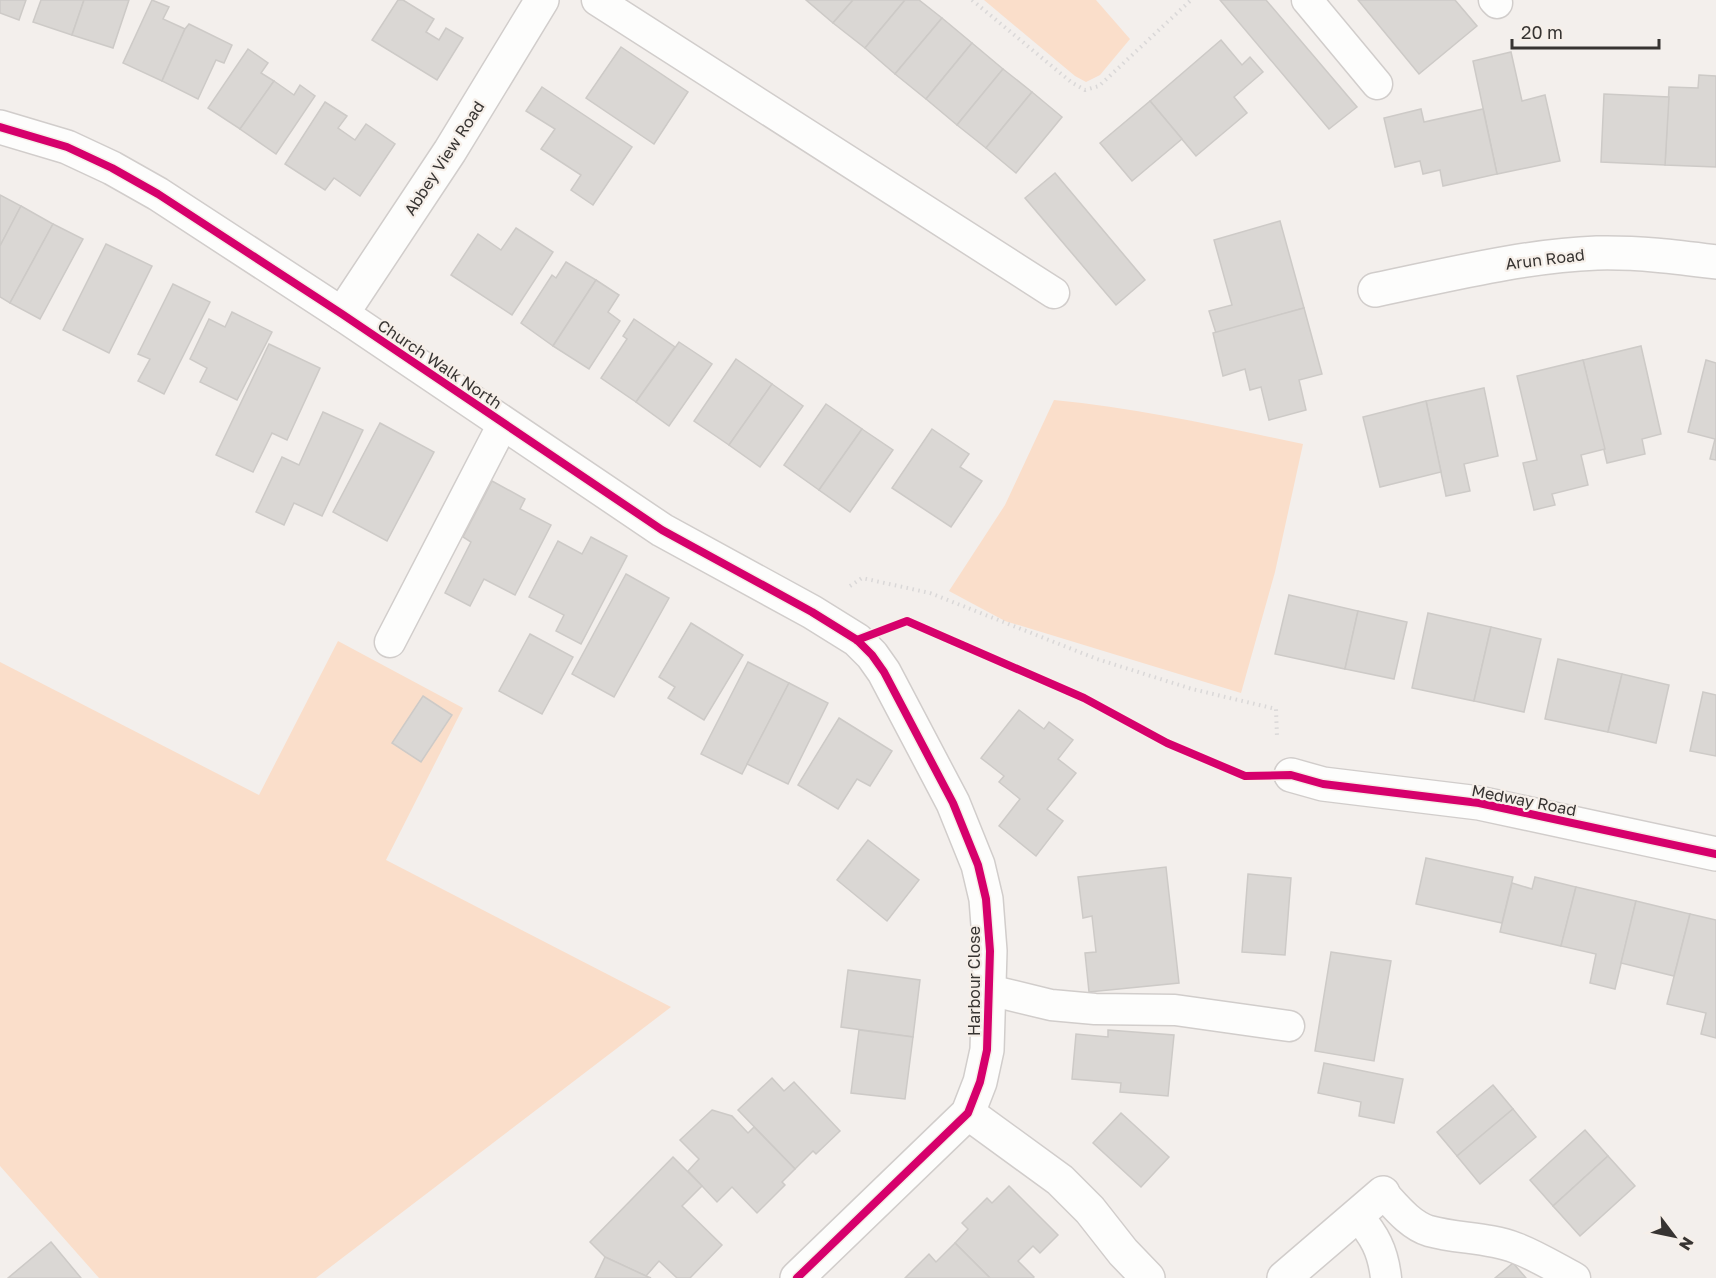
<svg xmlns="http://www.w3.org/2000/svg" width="1716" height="1278" font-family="'Golos Text',sans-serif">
<rect width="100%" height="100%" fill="#f3efec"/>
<g fill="#fadeca">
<path d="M984,0H1096L1130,39L1100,75L1086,82L1075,76Z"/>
<path d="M1054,400C1139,408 1221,427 1303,444L1275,572L1241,693L1005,621L949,591L1005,505Z"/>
<path d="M338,641L463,708L386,860L671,1007L316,1278H99L0,1166V662L259,795Z"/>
</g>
<g fill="#dad7d4" stroke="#cdcac7" stroke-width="1.5">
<path d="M0,0H26L19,20L0,13Z"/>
<path d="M41,0H84L72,35L33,22Z"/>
<path d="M84,0H129L113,48L72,35Z"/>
<path d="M152,0L169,7L163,19L185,29L162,81L123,63Z"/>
<path d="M398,0H403L434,19L426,32L439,40L446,28L463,38L437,80L372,40Z"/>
<path d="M806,0H853L833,23Z"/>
<path d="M853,0H905L865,48L833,23Z"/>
<path d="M905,0H919L942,18L895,74L865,48Z"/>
<path d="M1220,0H1266L1357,107L1329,129Z"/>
<path d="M1358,0H1455L1477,26L1419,74Z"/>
<path d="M942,18L972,43L926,99L895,74Z"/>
<path d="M189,24L232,45L224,63L216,60L198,99L162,81L185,29Z"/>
<path d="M1221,40L1242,65L1250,57L1263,72L1234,97L1247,113L1196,156L1150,101Z"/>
<path d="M972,43L1003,69L957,125L926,99Z"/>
<path d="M621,47L688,92L654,144L586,98Z"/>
<path d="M248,49L268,63L261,73L274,81L240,129L208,108Z"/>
<path d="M1511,52L1522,101L1545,95L1560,161L1497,174L1473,61Z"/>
<path d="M1003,69L1032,92L986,148L957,125Z"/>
<path d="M1699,75L1716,76V167L1665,165L1669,87L1698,88Z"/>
<path d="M274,81L294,95L300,85L315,96L276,154L240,129Z"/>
<path d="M542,87L632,147L593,205L571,190L581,175L541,149L555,129L526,111Z"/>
<path d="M1032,92L1062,117L1016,173L986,148Z"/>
<path d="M1604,94L1669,97L1665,165L1601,162Z"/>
<path d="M1150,101L1182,139L1132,181L1100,143Z"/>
<path d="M325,102L347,116L338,128L355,140L366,124L395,144L360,196L334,178L325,190L285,164Z"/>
<path d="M1421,109L1424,122L1483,109L1497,174L1443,186L1440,170L1423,174L1420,161L1395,167L1384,118Z"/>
<path d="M1055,173L1145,280L1116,305L1025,198Z"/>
<path d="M0,195L21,206L0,246Z"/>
<path d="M21,206L53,224L10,303L0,297V246Z"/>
<path d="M1280,221L1304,308L1216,333L1209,311L1232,305L1214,240Z"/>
<path d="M53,224L83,239L40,319L10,303Z"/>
<path d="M516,228L553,252L512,315L451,275L478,234L501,250Z"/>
<path d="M106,244L152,266L109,353L63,330Z"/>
<path d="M566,262L596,280L553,346L521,323L552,275L556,278Z"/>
<path d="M596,280L619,295L608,312L620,321L589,369L553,346Z"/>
<path d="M173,284L210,302L164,394L138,381L150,359L138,354Z"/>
<path d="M1304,308L1322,374L1299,380L1306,410L1269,420L1261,387L1250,390L1245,369L1223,376L1213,333Z"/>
<path d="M232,312L272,332L237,400L200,382L207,368L190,359L209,319L225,327Z"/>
<path d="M634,319L675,347L636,402L601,378L627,339L623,336Z"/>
<path d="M679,342L712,364L669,426L636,402Z"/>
<path d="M269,344L320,368L287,440L272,433L253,472L216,455Z"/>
<path d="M1641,346L1661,434L1642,439L1645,454L1607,463L1583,360Z"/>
<path d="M736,359L772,384L729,445L694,421Z"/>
<path d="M1583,360L1605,449L1581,455L1588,485L1552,494L1555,505L1534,510L1523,463L1537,460L1517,376Z"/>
<path d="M1706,360L1716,363V460L1710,459L1715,439L1688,432Z"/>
<path d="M772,384L803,406L760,467L729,445Z"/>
<path d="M1484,388L1498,456L1464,464L1470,491L1446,496L1426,401Z"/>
<path d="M1426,401L1441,472L1380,487L1363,417Z"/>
<path d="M826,404L862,429L819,490L784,465Z"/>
<path d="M323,412L363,430L322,516L294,503L284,525L256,512L282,457L299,465Z"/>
<path d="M380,423L434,452L387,541L333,512Z"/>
<path d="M862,429L893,450L850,512L819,490Z"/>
<path d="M932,429L969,454L960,467L982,481L951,527L892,488Z"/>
<path d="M492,481L525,499L520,509L551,525L515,595L484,579L470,606L445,593L471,542L463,537Z"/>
<path d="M591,537L627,556L581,644L556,631L564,615L529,597L558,541L582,554Z"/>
<path d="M626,574L669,598L614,697L572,674Z"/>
<path d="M1289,595L1358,611L1345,669L1275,654Z"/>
<path d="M1358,611L1407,622L1394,679L1345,669Z"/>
<path d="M1428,613L1491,627L1474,701L1412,688Z"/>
<path d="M691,623L743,655L704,720L668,698L675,687L659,677Z"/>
<path d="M1491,627L1541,639L1524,712L1474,701Z"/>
<path d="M530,634L573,657L542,714L499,691Z"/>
<path d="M1558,659L1622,674L1608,732L1545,719Z"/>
<path d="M748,662L789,683L742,774L701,754Z"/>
<path d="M1622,674L1669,685L1656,743L1608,732Z"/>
<path d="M789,683L828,703L788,784L747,764Z"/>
<path d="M1703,692L1716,695V756L1690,751Z"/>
<path d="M423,696L452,715L421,762L392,743Z"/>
<path d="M1019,710L1044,729L1049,722L1073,740L1058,759L1076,773L1047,809L1063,821L1036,856L999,826L1020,799L999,782L1004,776L981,758Z"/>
<path d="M839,718L892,751L870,786L857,779L838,809L798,785Z"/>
<path d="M868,840L919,880L887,921L837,880Z"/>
<path d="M1426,858L1513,877L1502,923L1416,904Z"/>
<path d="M1166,867L1179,983L1089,992L1085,953L1096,952L1092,916L1083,918L1078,877Z"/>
<path d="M1248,874L1291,878L1285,955L1242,952Z"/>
<path d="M1535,877L1576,887L1561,946L1500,932L1512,883L1532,889Z"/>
<path d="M1576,887L1636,901L1615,989L1590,983L1596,954L1561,946Z"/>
<path d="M1636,901L1690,914L1674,976L1621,963Z"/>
<path d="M1690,914L1716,920V1038L1701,1034L1706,1013L1667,1004Z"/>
<path d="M1331,952L1391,961L1374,1061L1315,1051Z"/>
<path d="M848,970L920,980L913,1037L841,1027Z"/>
<path d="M859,1030L913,1037L905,1099L851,1093Z"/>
<path d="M1108,1030L1174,1035L1168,1096L1120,1092L1121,1083L1072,1079L1076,1034L1108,1037Z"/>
<path d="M1324,1063L1403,1079L1394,1123L1359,1116L1361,1102L1318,1093Z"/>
<path d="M772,1078L784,1091L794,1082L840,1131L816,1154L813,1151L795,1169L738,1110Z"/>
<path d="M1493,1085L1513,1109L1457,1156L1437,1132Z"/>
<path d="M1513,1109L1536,1137L1480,1184L1457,1156Z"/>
<path d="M712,1110L732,1116L748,1133L754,1127L795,1169L782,1182L785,1185L757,1213L732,1187L717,1202L688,1171L699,1159L680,1140Z"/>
<path d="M1121,1113L1169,1157L1141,1187L1093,1143Z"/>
<path d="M1585,1130L1608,1156L1553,1206L1530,1180Z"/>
<path d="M1608,1156L1635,1186L1580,1236L1553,1206Z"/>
<path d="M673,1157L702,1186L682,1206L722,1245L690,1278H677L659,1261L646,1276L605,1257L590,1242Z"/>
<path d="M1009,1186L1058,1235L1040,1253L1033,1246L1018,1261L1034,1277L1033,1278H990L955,1243L968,1229L962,1223L987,1198L992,1203Z"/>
<path d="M51,1242L81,1278H8Z"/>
<path d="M955,1243L990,1278H905L929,1254L936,1262Z"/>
<path d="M605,1257L646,1276L651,1278H595Z"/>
<path d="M1513,1263L1526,1278H1495Z"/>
</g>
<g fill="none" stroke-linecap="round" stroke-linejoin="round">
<defs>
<g id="lane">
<path d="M597,0L1054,293"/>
<path d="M1307,0L1377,84"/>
<path d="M1494,0L1497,3"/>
<path d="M390,642L503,424"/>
<path d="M989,990L1051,1005L1095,1009L1175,1010L1289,1026"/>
<path d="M1383,1193C1396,1207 1410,1225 1429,1231C1458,1239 1488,1237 1516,1248C1537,1256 1556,1268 1575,1278"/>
<path d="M1357,1215C1374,1235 1383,1250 1386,1278"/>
</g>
<g id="street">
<path d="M0,127L67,147L112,168L158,194L342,314L662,530L812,612L857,640L872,655L884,672L953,803L978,865L986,899L990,951L987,1050L980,1082L968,1113L797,1278"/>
<path d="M1375,290C1448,275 1522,256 1597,253C1637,252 1677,257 1716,262"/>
<path d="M342,314L450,151L542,0"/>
<path d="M1291,775L1323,784L1479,803L1716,854"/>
<path d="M968,1113L1060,1180L1090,1210L1123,1252L1148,1278"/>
<path d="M1284,1278L1383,1193"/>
</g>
</defs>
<use href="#lane" stroke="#d1cdcb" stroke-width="33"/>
<use href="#street" stroke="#d1cdcb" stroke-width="36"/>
<g stroke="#dad8d8" stroke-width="4" stroke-dasharray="1.5 4.5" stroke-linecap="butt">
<path d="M972,0L1071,82L1085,90L1099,86L1191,0"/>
<path d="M850,586L862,578L930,593L1097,659L1192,689L1276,709L1277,737"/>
</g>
<use href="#lane" stroke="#fdfdfc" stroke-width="30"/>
<use href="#street" stroke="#fdfdfc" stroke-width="33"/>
<defs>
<g id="cycleway">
<path d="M0,127L67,147L112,168L158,194L342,314L662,530L812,612L857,640L872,655L884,672L953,803L978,865L986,899L990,951L987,1050L980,1082L968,1113L797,1278"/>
<path d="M857,640L907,621L1084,698L1167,743L1245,776L1291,775L1323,784L1479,803L1716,854"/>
</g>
</defs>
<use href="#cycleway" stroke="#f6efe9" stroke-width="11"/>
<use href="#cycleway" stroke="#d6006c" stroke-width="8"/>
</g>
<g text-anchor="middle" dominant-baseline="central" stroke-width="4.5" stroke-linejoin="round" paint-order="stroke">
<g font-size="16" fill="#373432" stroke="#f6efe9">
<text transform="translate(444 158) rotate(-57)">Abbey View Road</text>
<text transform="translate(1545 259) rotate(-7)">Arun Road</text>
<text transform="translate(440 364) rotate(34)">Church Walk North</text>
<text transform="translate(1524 800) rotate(11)">Medway Road</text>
<text transform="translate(974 981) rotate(-90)">Harbour Close</text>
</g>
</g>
<g transform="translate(1674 1236) rotate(122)" stroke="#f6efe9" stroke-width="4.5" paint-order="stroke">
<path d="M0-4.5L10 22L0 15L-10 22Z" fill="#373432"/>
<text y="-9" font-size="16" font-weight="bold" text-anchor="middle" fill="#373432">N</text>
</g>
<path d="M1512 39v9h147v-9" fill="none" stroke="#373432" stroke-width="3"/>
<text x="1521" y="39" font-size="18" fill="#373432" stroke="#f6efe9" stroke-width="4.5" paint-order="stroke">20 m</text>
</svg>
